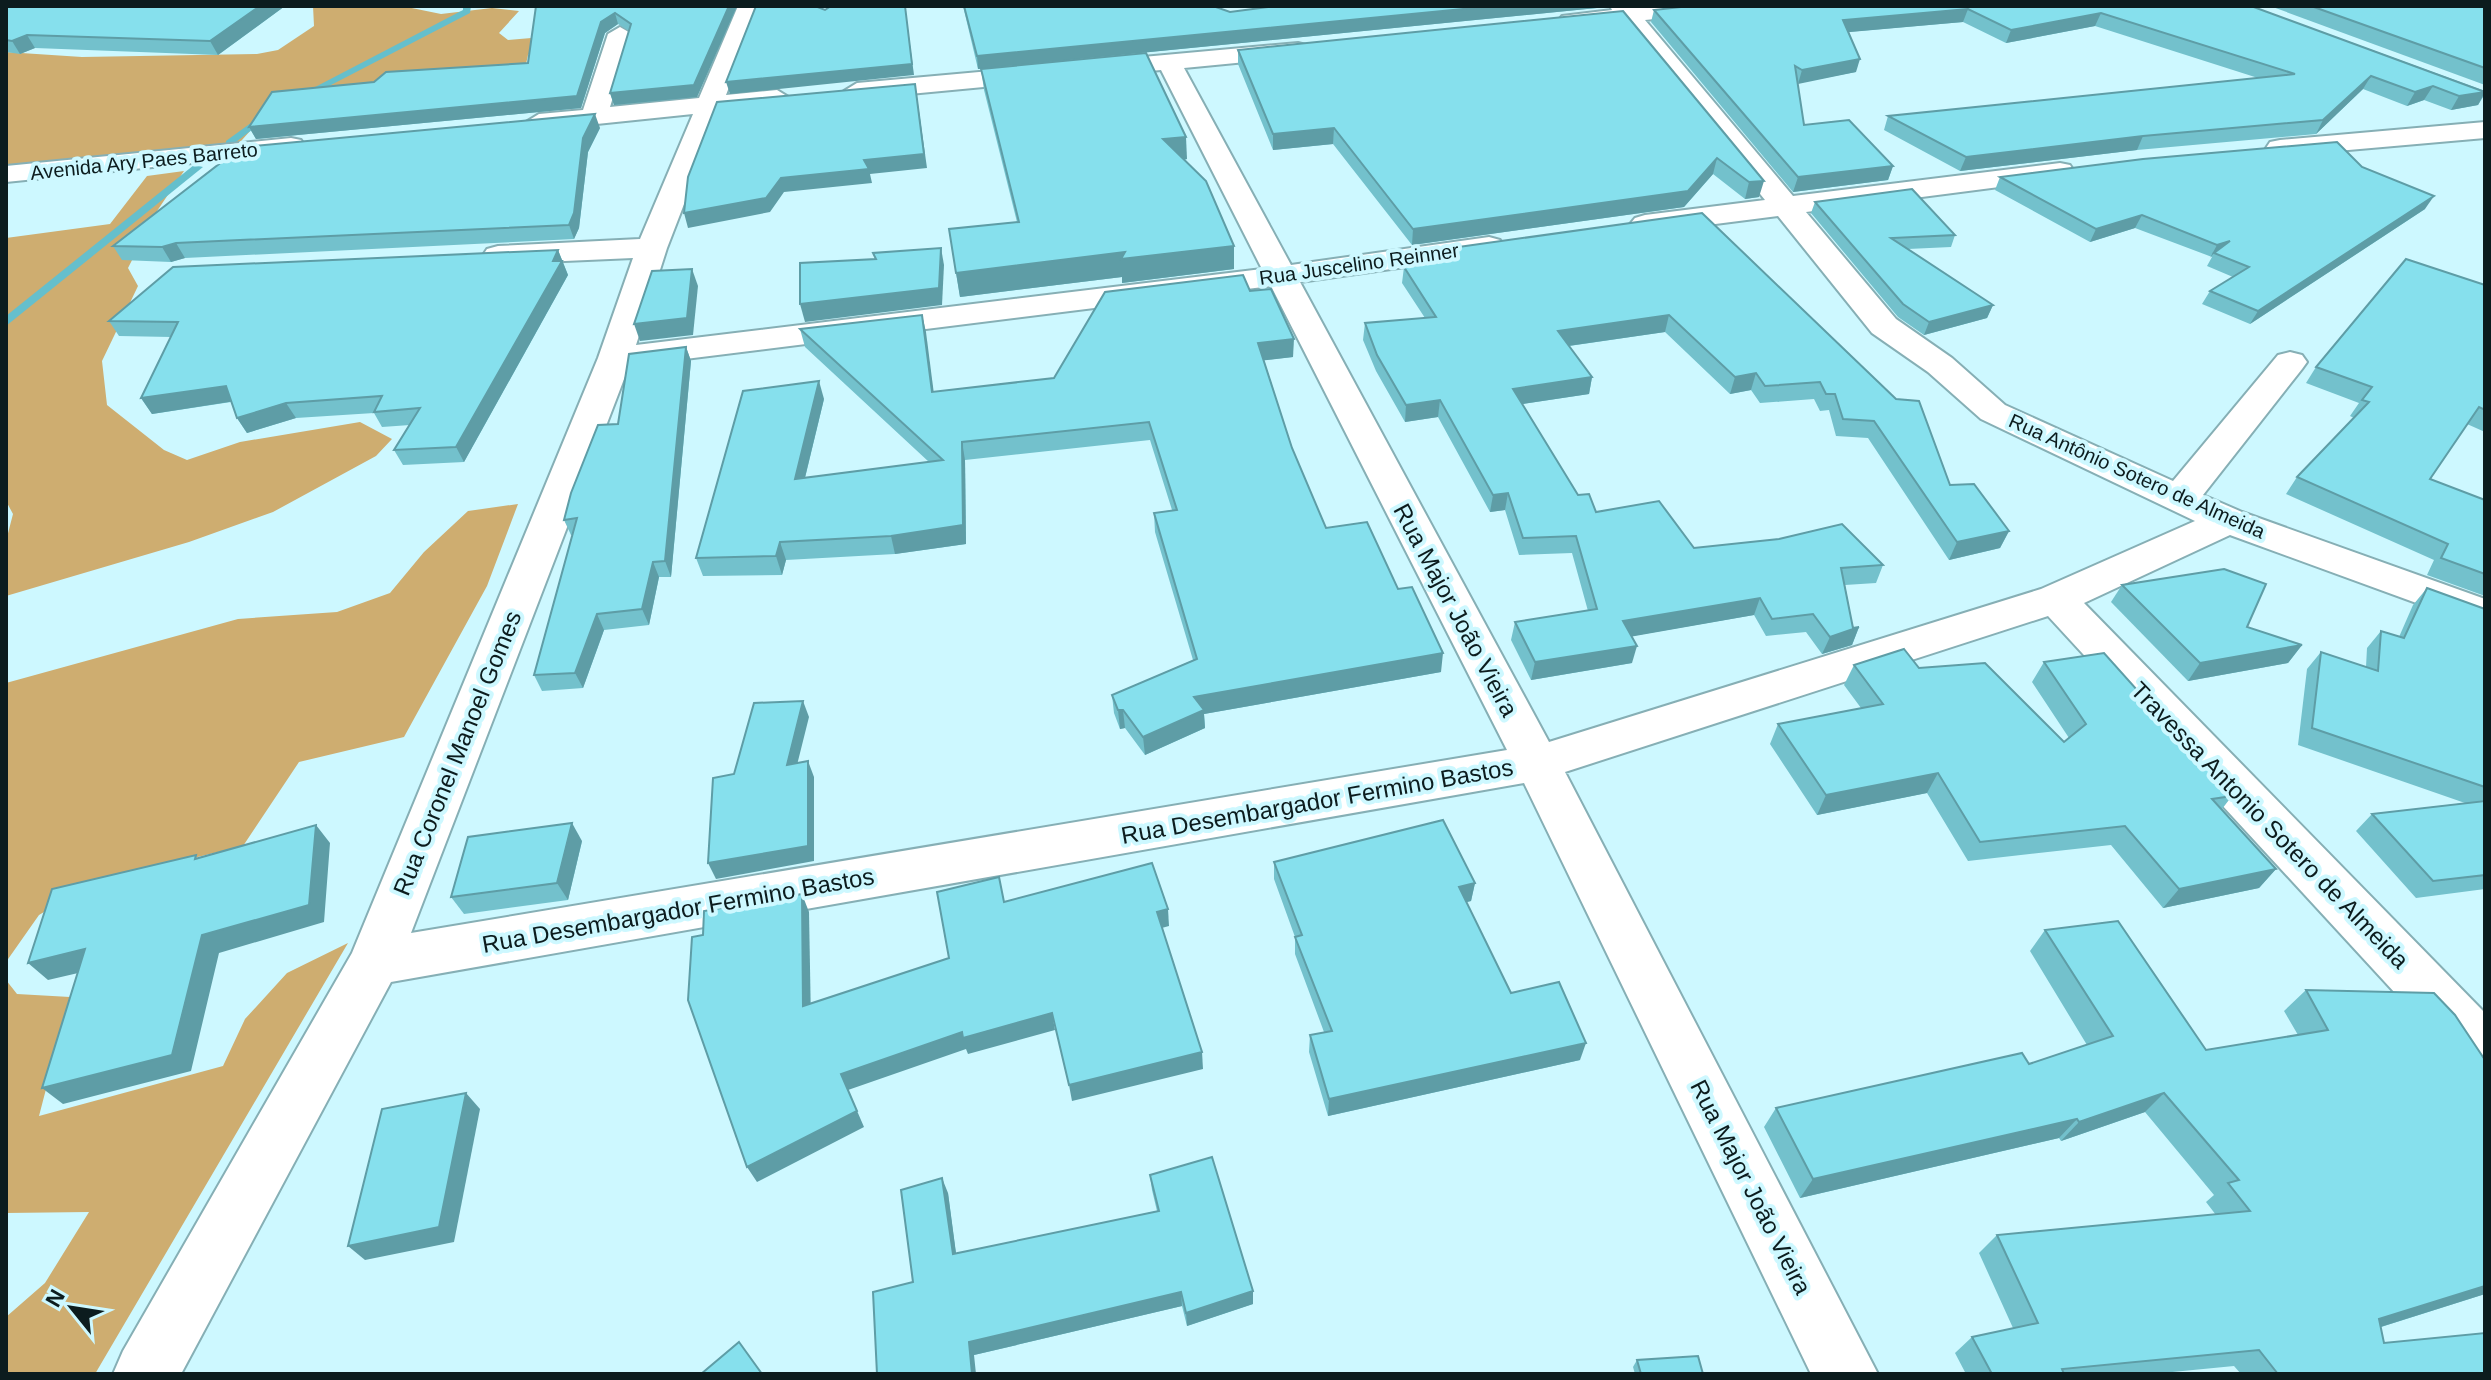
<svg xmlns="http://www.w3.org/2000/svg" width="2491" height="1380" font-family="Arial,sans-serif">
<rect width="100%" height="100%" fill="#cdf8ff"/>
<g fill="#cead70">
<path d="M313,6H402L441,14L492,8L519,11L499,33L508,40L543,37L528,55L524,73L280,97L234,149L6,170V52L82,57L257,54L278,50L314,26Z"/>
<path d="M184,171L157,211L128,268L138,286L102,361L107,405L164,450L187,460L240,442L360,422L392,439L376,456L273,512L189,542L6,596V541L13,514L6,501V238L110,224L147,176Z"/>
<path d="M518,504L487,586L404,737L299,762L243,846L94,882L39,915L6,962V683L238,619L337,612L390,593L424,552L468,511Z"/>
<path d="M348,943L95,1374H6V1317L45,1283L89,1212L6,1213V980L17,994L70,997L39,1116L223,1066L245,1019L287,973Z"/>
</g>
<g fill="none" stroke-linecap="round" stroke-linejoin="round">
<g fill="#65bfcc" fill-rule="evenodd">
<path d="M463,6H471L470,13L304,99L296,97L463,10Z"/>
<path d="M266,112L271,115L269,117L232,145H226V141Z"/>
<path d="M194,165L203,167L6,326V316Z"/>
</g>
<defs>
<g id="minor">
<path d="M738,6H760L726,95L777,90L790,98L777,106L720,111L667,248L636,345L1262,269L1161,70L857,99L844,91L857,83L1298,43L1306,45L1310,50L1298,57L1184,68L1291,265L1489,237L1500,240L1504,246L1500,252L1489,255L1300,282L1549,742L2041,589L2195,521L1981,419L1928,372L1872,333L1778,216L1645,233L1635,230L1630,224L1635,218L1645,215L1765,200L1622,22L1570,28L1558,21L1562,16L1612,10L1610,6H1725L1714,13L1645,20L1793,196L2060,163L2070,165L2074,171L2070,177L2060,179L1806,212L1896,319L1952,358L2005,405L2173,481L2278,355L2290,352L2302,355L2307,362L2302,369L2203,495L2242,512L2485,599V628L2230,535L2084,603L2485,1013V1076L2465,1069L2048,616L1565,772L1878,1374H1811L1524,783L391,982L181,1374H113L123,1351L352,953L598,358L633,258L498,264L487,261L483,255L487,249L498,246L640,239L693,114L539,130L526,122L539,114L583,110L608,34L620,27L632,34L610,107L699,98ZM1271,286L1507,750L411,933L629,366Z"/>
<path d="M2485,122V138L2280,156L2270,154L2266,148L2270,142L2280,140Z"/>
<path d="M291,138L301,140L305,146L301,152L6,182V166Z"/>
</g>
</defs>
<use href="#minor" stroke="#86afb5" stroke-width="4"/>
<use href="#minor" fill="#fff" fill-rule="evenodd"/>
</g>
<g fill="#73c1cc">
<path d="M6,6H285L218,55L35,48L20,54L6,52Z"/>
<path d="M536,6H737L697,97L614,105L610,93L629,31L618,24L605,33L581,108L256,139L249,127L374,82L528,63Z"/>
<path d="M963,6H1213L1230,12L1276,6H1608L1607,7L1007,66L1187,159L1184,160L1234,246V269L1122,283V277L960,297L949,229L1017,222L984,90L981,69H978Z"/>
<path d="M2251,6L2485,91V94L2478,105L2451,110L2424,100L2407,106L2363,89L2316,134L2137,150L1960,171L1884,130L1888,116L2258,78L2095,26L2006,43L1963,22L1848,32L1856,72L1797,83L1804,125L1893,166L1888,180L1793,192L1651,22L1654,10Z"/>
<path d="M2270,6H2485V85Z"/>
<path d="M1623,11L1759,197L1745,199L1713,174L1684,207L1412,245L1333,144L1273,150L1238,64V50Z"/>
<path d="M600,128L588,152L579,228L574,239L185,258L171,262L122,260L113,246Z"/>
<path d="M2362,167L2425,209L2250,324L2202,304L2210,291L2233,277L2207,266L2212,257L2135,228L2090,242L1995,190L2000,177Z"/>
<path d="M1815,202L1955,235L1951,247L1908,249L1993,305L1987,318L1924,335L1898,317L1811,213Z"/>
<path d="M1702,213L1950,485L2009,531L2000,548L1949,560L1868,438L1836,436L1829,410L1820,411L1814,399L1760,403L1751,390L1730,394L1665,332L1569,346L1592,377L1589,394L1522,404L1578,495L1596,512L1694,548L1883,565L1876,583L1845,585L1853,628L1859,627L1852,645L1822,654L1806,632L1766,636L1754,615L1632,636V663L1531,680L1511,640L1515,622L1588,611L1572,553L1519,555L1505,510L1490,512L1438,417L1405,422L1376,371L1363,340L1365,323L1425,318L1402,283L1404,267L1429,264L1430,251Z"/>
<path d="M558,250L568,275L464,462L403,465L394,450L410,425L382,427L374,413L296,418L247,433L237,418L231,402L152,414L141,398L171,337L119,336L109,321Z"/>
<path d="M2485,285V432L2467,424L2430,479L2485,500V596L2427,575L2434,560L2286,494L2297,477L2354,418L2350,416L2359,403L2306,383L2316,367Z"/>
<path d="M1250,291L1293,357L1264,360L1292,448L1326,528L1398,589L1441,672L1204,714L1205,728L1145,755L1125,728L1120,729L1114,713L1112,695L1193,660L1155,532L1154,513L1172,510L1150,440L965,460L966,544L895,554L786,560L782,575L703,576L696,558L824,399L805,478L929,462L805,347L800,329L922,315L933,392L1054,378Z"/>
<path d="M686,347L691,361L671,577H659L649,625L604,630L583,688L542,691L534,675L573,535H571L564,520L618,424Z"/>
<path d="M2122,585L2302,645L2288,663L2188,681L2111,602Z"/>
<path d="M2427,588L2485,609V889L2416,898L2356,831L2372,814L2465,803L2298,745L2307,669L2321,652L2366,667L2367,648L2381,631L2399,637L2413,605Z"/>
<path d="M2044,662L2232,796L2222,809L2276,869L2259,888L2163,908L2111,845L1968,861L1927,793L1817,815L1770,744L1778,724L1861,708L1844,685L1854,665L1919,668L2064,742L2069,738L2032,682Z"/>
<path d="M582,841L568,900L464,914L451,897Z"/>
<path d="M1274,862L1475,883L1471,901L1466,902L1511,993L1580,1060L1328,1116L1309,1052L1310,1035L1324,1032L1295,954V937L1274,879Z"/>
<path d="M2045,930L2206,1050L2298,1035L2284,1011L2306,990L2485,1060V1294L2381,1327L2384,1343L2485,1374H2241L2234,1366L2152,1374H1966L1955,1353L1972,1337L2013,1328L1979,1253L1997,1235L2216,1215L2206,1202L2214,1195L2145,1112L2061,1141L2059,1138L1800,1198L1764,1127L1776,1108L2029,1064L2087,1045L2030,951Z"/>
<path d="M1150,1175L1253,1304L1187,1326L1182,1306L974,1355L913,1282L948,1193L956,1254L1157,1211L1152,1190Z"/>
<path d="M1637,1360L1703,1374H1635L1633,1367Z"/>
</g>
<g fill="#5e9da6">
<path d="M260,6H285L218,55L210,41Z"/>
<path d="M729,6H737L697,97L614,105L610,93Z"/>
<path d="M905,6L914,75L730,94L726,82Z"/>
<path d="M1494,6H1608L1607,7L978,69L977,56Z"/>
<path d="M1968,9L1963,22L1839,33L1843,20Z"/>
<path d="M615,13L618,24L605,33L581,108L256,139L249,127L577,96L601,22Z"/>
<path d="M2101,13L2095,26L2006,43L2011,30Z"/>
<path d="M27,35L35,48L20,54L12,41Z"/>
<path d="M1860,59L1856,72L1798,84L1802,70Z"/>
<path d="M2371,76L2363,89L2316,134L2323,120Z"/>
<path d="M2433,86L2424,100L2407,106L2415,92Z"/>
<path d="M2485,92L2478,105L2451,110L2459,96Z"/>
<path d="M917,97L927,168L870,174L872,183L784,192L770,212L688,228L684,213L781,178L864,160Z"/>
<path d="M595,114L600,128L588,152L579,228L574,239L569,225L583,138Z"/>
<path d="M1334,128L1333,144L1273,150V134Z"/>
<path d="M2143,136L2137,150L1960,171L1966,157Z"/>
<path d="M1186,137L1187,159L1164,162L1163,139Z"/>
<path d="M1717,158L1713,174L1684,207L1412,245L1413,229Z"/>
<path d="M1893,166L1888,180L1793,192L1798,177Z"/>
<path d="M1764,181L1759,197L1745,199L1749,182Z"/>
<path d="M2434,196L2425,209L2250,324L2258,311Z"/>
<path d="M2142,215L2135,228L2090,242L2096,229Z"/>
<path d="M2230,241L2214,253L2210,258L2217,245Z"/>
<path d="M176,243L185,258L171,262L162,247Z"/>
<path d="M1234,246V269L1122,283V277L960,297L956,273L1125,252Z"/>
<path d="M941,248L944,265L942,305L805,322L800,304Z"/>
<path d="M558,250L568,275L464,462L456,447Z"/>
<path d="M692,269L698,286L693,335L640,341L634,324Z"/>
<path d="M1993,305L1987,318L1924,335L1929,322Z"/>
<path d="M922,315L926,332L936,410L932,392Z"/>
<path d="M1669,315L1665,332L1554,348L1558,331Z"/>
<path d="M1294,339L1293,357L1258,361V343Z"/>
<path d="M686,347L691,361L671,577L665,561Z"/>
<path d="M1756,373L1751,390L1730,394L1735,377Z"/>
<path d="M1592,377L1589,394L1510,406L1513,389Z"/>
<path d="M819,381L824,399L800,498L795,479Z"/>
<path d="M226,386L235,401L152,414L141,398Z"/>
<path d="M1440,400L1438,417L1405,422L1406,405Z"/>
<path d="M286,403L296,418L247,433L237,418Z"/>
<path d="M962,442L965,460L966,544L895,554L891,536Z"/>
<path d="M1508,493L1505,510L1490,512L1493,495Z"/>
<path d="M2009,531L2000,548L1949,560L1957,542Z"/>
<path d="M780,542L786,560L782,575L776,556Z"/>
<path d="M653,562L659,577L649,625L642,609Z"/>
<path d="M1760,598L1754,615L1618,639L1623,621Z"/>
<path d="M597,614L604,630L583,688L575,673Z"/>
<path d="M1859,627L1852,645L1822,654L1830,637Z"/>
<path d="M2302,645L2288,663L2188,681L2200,663Z"/>
<path d="M1637,646L1632,663L1531,680L1535,662Z"/>
<path d="M1443,653L1441,672L1204,714L1205,728L1145,755L1143,737L1194,697Z"/>
<path d="M803,701L809,717L793,781L787,765Z"/>
<path d="M1118,710H1123L1125,728L1120,729Z"/>
<path d="M808,761L814,777V861L716,879L708,863Z"/>
<path d="M1938,773L1927,793L1817,815L1826,795Z"/>
<path d="M572,823L582,841L568,900L557,883Z"/>
<path d="M316,825L330,843L324,922L219,953L191,1071L63,1104L42,1088Z"/>
<path d="M2276,869L2259,888L2163,908L2179,889Z"/>
<path d="M1475,883L1471,901L1455,905L1459,887Z"/>
<path d="M802,894L809,912L811,1023L803,1006Z"/>
<path d="M1168,909L1169,926L1158,929L1157,912Z"/>
<path d="M85,949L104,967L48,980L28,963Z"/>
<path d="M1052,1013L1055,1030L968,1054L966,1049L848,1090L864,1127L757,1182L747,1167L841,1074L962,1032Z"/>
<path d="M1586,1043L1580,1060L1328,1116L1329,1099Z"/>
<path d="M1202,1052L1203,1069L1072,1101L1069,1085Z"/>
<path d="M466,1093L480,1109L454,1242L365,1260L348,1246Z"/>
<path d="M2164,1093L2145,1112L2061,1141L2079,1122Z"/>
<path d="M2077,1119L2059,1138L1800,1198L1813,1179Z"/>
<path d="M942,1178L948,1193L958,1268L953,1254Z"/>
<path d="M2485,1286V1294L2352,1336L2379,1319Z"/>
<path d="M1253,1291V1304L1187,1326L1186,1313Z"/>
<path d="M1181,1292L1182,1306L974,1355L976,1374H972L969,1342Z"/>
</g>
<g fill="#86e0ed" stroke="#5e9da6" stroke-width="2">
<path d="M6,6H260L210,41L27,35L12,41L6,40Z"/>
<path d="M536,6H729L694,85L610,93L631,24L615,13L601,22L577,96L249,127L272,92L374,82L386,72L528,63Z"/>
<path d="M756,6H815L825,10L831,6H905L912,64L726,82Z"/>
<path d="M964,6H1213L1230,12L1276,6H1494L977,56Z"/>
<path d="M1690,6H2251L2485,92L2459,96L2433,86L2415,92L2371,76L2323,120L2143,136L1966,157L1888,116L2295,74L2101,13L2011,30L1968,9L1843,20L1860,59L1802,70L1795,66L1804,125L1849,120L1893,166L1798,177L1654,10Z"/>
<path d="M2311,6H2485V68Z"/>
<path d="M1623,11L1764,181L1749,182L1717,158L1688,191L1413,229L1334,128L1273,134L1238,50Z"/>
<path d="M1146,53L1186,137L1163,139L1206,181L1234,246L1121,259L1125,252L956,273L949,229L1019,222L981,69Z"/>
<path d="M915,84L924,154L864,160L869,169L781,178L766,198L684,213L688,177L717,102Z"/>
<path d="M595,114L583,138L574,213L569,225L176,243L162,247L113,246L228,157L233,148Z"/>
<path d="M2337,142L2362,167L2434,196L2258,311L2210,291L2249,267L2214,253L2230,241L2217,245L2142,215L2096,229L2000,177L2143,159Z"/>
<path d="M1912,189L1955,235L1891,238L1993,305L1929,322L1903,304L1815,202Z"/>
<path d="M1702,213L1896,399L1919,401L1950,485L1974,484L2009,531L1957,542L1874,421L1843,419L1835,394H1826L1820,382L1765,386L1756,373L1735,377L1669,315L1558,331L1592,377L1513,389L1578,495L1589,494L1596,512L1659,501L1694,548L1779,539L1842,524L1883,565L1841,568L1853,628L1859,627L1830,637L1813,614L1772,619L1760,598L1623,621L1637,646L1535,662L1515,622L1597,609L1576,536L1523,538L1508,493L1493,495L1440,400L1406,405L1377,355L1365,323L1436,317L1404,267L1439,262L1430,251Z"/>
<path d="M941,248L939,288L800,304V263L876,259L873,253Z"/>
<path d="M558,250L553,261H562L456,447L394,450L420,408L374,412L382,396L286,403L237,418L226,386L141,398L178,322L109,321L173,267Z"/>
<path d="M2406,259L2485,285V410L2479,407L2430,479L2485,500V574L2441,558L2448,544L2297,477L2369,402L2362,400L2372,387L2316,367Z"/>
<path d="M692,269L687,318L634,324L652,271Z"/>
<path d="M1243,275L1250,291L1271,289L1294,339L1258,343L1292,448L1326,528L1367,522L1398,589L1412,587L1443,653L1194,697L1204,710L1143,737L1123,710H1118L1112,695L1197,659L1154,513L1177,510L1149,422L962,442L963,525L891,536L780,542L776,556L696,558L743,391L819,381L795,479L943,460L800,329L922,315L932,392L1054,378L1105,292Z"/>
<path d="M686,347L665,561L653,562L642,609L597,614L575,673L534,675L577,518L564,520L571,493L598,425L618,424L629,354Z"/>
<path d="M2224,569L2266,584L2247,627L2302,645L2200,663L2122,585Z"/>
<path d="M2427,588L2485,609V787L2312,728L2321,652L2378,671L2381,631L2404,638Z"/>
<path d="M1904,649L1919,668L1985,663L2064,742L2086,724L2044,662L2104,653L2232,796L2212,799L2276,869L2179,889L2125,826L1980,842L1938,773L1826,795L1778,724L1883,704L1854,665Z"/>
<path d="M803,701L787,765L808,761V846L708,863L713,778L734,774L754,703Z"/>
<path d="M2485,801V875L2433,881L2372,814Z"/>
<path d="M1443,820L1475,883L1459,887L1511,993L1559,982L1586,1043L1329,1099L1310,1035L1332,1031L1295,937L1302,935L1274,862Z"/>
<path d="M572,823L557,883L451,897L468,837Z"/>
<path d="M316,825L309,905L202,935L172,1055L42,1088L85,949L28,963L52,889L196,855L195,859Z"/>
<path d="M1152,863L1168,909L1157,912L1202,1052L1069,1085L1052,1013L963,1038L962,1032L841,1074L857,1111L747,1167L688,1000L692,937L703,935L704,911L802,894L803,1006L949,958L937,892L999,877L1004,902Z"/>
<path d="M2118,921L2206,1050L2328,1030L2306,990L2434,993L2455,1015L2485,1060V1286L2379,1319L2384,1343L2485,1333V1374H2278L2259,1350L2062,1369L2064,1374H1992L1972,1337L2038,1323L1997,1235L2250,1211L2228,1183L2239,1180L2164,1093L2079,1122L2077,1119L1813,1179L1776,1108L2022,1053L2029,1064L2113,1036L2045,930Z"/>
<path d="M466,1093L439,1227L348,1246L382,1109Z"/>
<path d="M1212,1157L1253,1291L1186,1313L1181,1292L969,1342L972,1374H877L873,1292L913,1282L901,1190L942,1178L953,1254L1159,1211L1150,1175Z"/>
<path d="M739,1342L762,1374H701Z"/>
<path d="M1698,1356L1703,1374H1641L1637,1360Z"/>
</g>
<g text-anchor="middle" dominant-baseline="central" stroke-width="8" stroke-linejoin="round" paint-order="stroke">
<g font-size="20" fill="#0c1c1e" stroke="#cdf8ff">
<text transform="translate(144 161) rotate(-6)">Avenida Ary Paes Barreto</text>
<text transform="translate(1359 264) rotate(-8)">Rua Juscelino Reinner</text>
<text transform="translate(2137 476) rotate(24)">Rua Antônio Sotero de Almeida</text>
</g>
<g font-size="24" fill="#0c1c1e" stroke="#cdf8ff">
<text transform="translate(1456 610) rotate(62)">Rua Major João Vieira</text>
<text transform="translate(457 753) rotate(-68)">Rua Coronel Manoel Gomes</text>
<text transform="translate(1317 801) rotate(-10)">Rua Desembargador Fermino Bastos</text>
<text transform="translate(2270 825) rotate(46)">Travessa Antonio Sotero de Almeida</text>
<text transform="translate(678 910) rotate(-10)">Rua Desembargador Fermino Bastos</text>
<text transform="translate(1751 1187) rotate(63)">Rua Major João Vieira</text>
</g>
</g>
<rect width="2491" height="1380" fill="none" stroke="#0c1c1e" stroke-width="16"/>
<g transform="translate(72 1308) rotate(300)" stroke="#cdf8ff" stroke-width="6" paint-order="stroke">
<path d="M0-6L14 30L0 20L-14 30Z" fill="#0c1c1e"/>
<text y="-12" font-size="22" font-weight="bold" text-anchor="middle" fill="#0c1c1e">N</text>
</g>
</svg>
